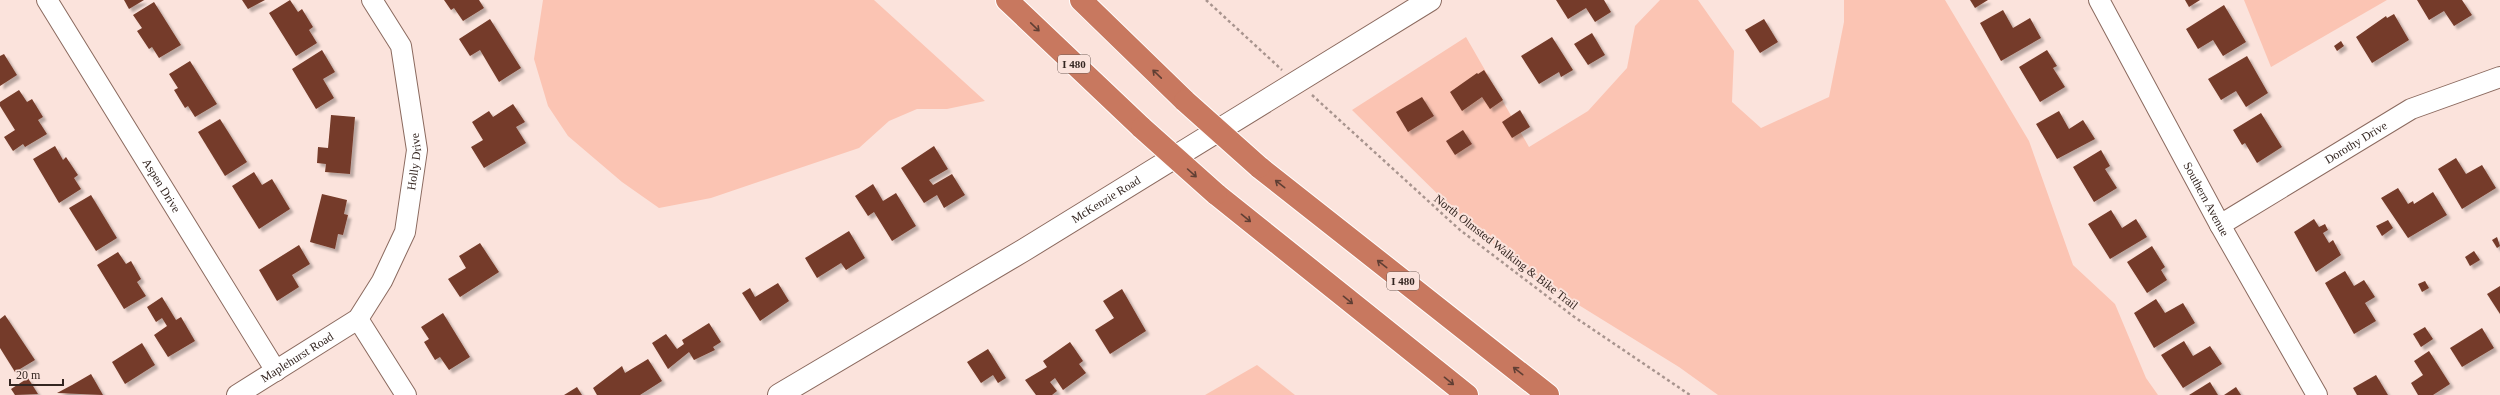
<svg xmlns="http://www.w3.org/2000/svg" width="2500" height="395" font-family="Georgia,serif">
<defs>
<filter id="shadow"><feDropShadow dx="3.5" dy="3.5" stdDeviation="1" flood-color="#0004"/></filter>
</defs>
<rect width="100%" height="100%" fill="#fbe3dc"/>
<g fill="#fbc4b3">
<path d="M543,0H874L985,101L947,109H917L889,121L859,148L711,198L659,208L622,182L568,136L548,106L534,59Z"/>
<path d="M1660,0H1698L1734,51L1732,102L1761,128L1829,97L1844,22V0H1945L2029,141L2073,265L2115,304L2146,378L2158,395H1718L1679,367L1535,278L1458,214L1352,110L1466,37L1529,147L1588,111L1627,68L1635,26Z"/>
<path d="M2244,0H2387L2271,67Z"/>
<path d="M1257,365L1295,395H1205Z"/>
</g>
<g fill="#753b29" filter="url(#shadow)">
<path d="M124,0H144L129,9Z"/>
<path d="M242,0H265L248,9Z"/>
<path d="M290,0L298,12L302,9L313,27L309,30L317,43L296,56L269,13Z"/>
<path d="M444,0H479L484,8L463,21L454,8L451,10Z"/>
<path d="M1556,0H1604L1611,12L1595,22L1586,8L1568,19Z"/>
<path d="M1970,0H1988L1975,8Z"/>
<path d="M2185,0H2200L2189,7Z"/>
<path d="M2417,0H2462L2472,15L2454,26L2444,11L2429,20Z"/>
<path d="M154,2L181,45L159,58L152,47L149,49L137,31L142,28L133,15Z"/>
<path d="M2224,5L2246,42L2223,56L2213,40L2198,49L2186,29Z"/>
<path d="M2003,10L2013,28L2030,18L2041,38L2001,61L1980,23Z"/>
<path d="M2394,14L2409,40L2372,63L2356,37L2386,16L2387,18Z"/>
<path d="M490,19L521,68L499,82L480,50L470,56L459,39Z"/>
<path d="M1764,19L1778,42L1760,53L1745,30Z"/>
<path d="M1592,33L1605,55L1588,65L1574,44Z"/>
<path d="M1552,37L1573,70L1561,77L1559,72L1539,84L1521,56Z"/>
<path d="M2341,41L2344,46L2337,51L2334,46Z"/>
<path d="M322,50L335,72L323,79L334,98L316,109L292,69Z"/>
<path d="M2047,50L2057,66L2053,68L2065,87L2040,102L2019,67Z"/>
<path d="M4,54L17,75L0,86V56Z"/>
<path d="M2247,56L2268,93L2246,107L2236,91L2221,100L2208,79Z"/>
<path d="M190,61L217,104L195,117L188,106L185,108L174,90L178,88L169,74Z"/>
<path d="M1484,70L1503,100L1490,109L1482,97L1462,111L1450,92L1477,73L1478,74Z"/>
<path d="M19,90L27,102L32,99L43,117L38,120L47,134L25,147L23,144L13,151L4,137L15,130L0,106V102Z"/>
<path d="M1422,97L1434,116L1408,132L1396,112Z"/>
<path d="M513,104L525,122L516,127L526,143L484,168L471,147L483,140L472,122L489,111L493,117Z"/>
<path d="M1520,110L1530,127L1512,138L1502,122Z"/>
<path d="M2059,111L2069,129L2083,120L2095,139L2057,159L2036,124Z"/>
<path d="M2261,113L2282,147L2257,163L2245,143L2242,145L2233,130Z"/>
<path d="M331,115L355,117L350,174L325,172L326,164L317,163L318,147L328,148Z"/>
<path d="M220,119L247,162L225,176L198,132Z"/>
<path d="M1463,130L1472,144L1455,155L1446,141Z"/>
<path d="M55,146L63,160L66,157L78,175L74,178L81,189L59,203L33,159Z"/>
<path d="M934,146L948,169L929,180L933,185L952,174L965,195L944,208L937,195L924,203L901,168Z"/>
<path d="M2101,150L2110,166L2105,169L2117,188L2094,202L2073,167Z"/>
<path d="M2456,158L2466,174L2482,165L2496,188L2462,209L2438,169Z"/>
<path d="M254,172L262,185L272,179L290,209L259,229L232,186Z"/>
<path d="M873,184L883,201L896,193L916,226L892,241L874,212L868,216L855,196Z"/>
<path d="M2398,188L2408,204L2413,201L2414,204L2433,192L2447,215L2408,238L2381,198Z"/>
<path d="M322,194L347,200L344,214L348,215L343,235L338,234L335,249L310,242Z"/>
<path d="M91,195L117,238L96,251L69,208Z"/>
<path d="M2111,210L2122,228L2136,219L2147,237L2110,259L2088,224Z"/>
<path d="M2314,219L2319,227L2325,224L2328,230L2323,233L2329,243L2333,240L2341,255L2316,272L2294,232Z"/>
<path d="M2388,220L2393,228L2382,236L2376,226Z"/>
<path d="M849,231L865,258L846,270L841,263L817,278L805,258Z"/>
<path d="M2497,237L2500,246L2497,248L2492,240Z"/>
<path d="M480,243L499,272L460,297L448,279L466,268L459,256Z"/>
<path d="M299,245L310,264L292,275L299,287L277,301L259,270Z"/>
<path d="M2152,246L2165,267L2161,270L2167,280L2147,293L2127,262Z"/>
<path d="M2474,251L2480,260L2470,266L2465,257Z"/>
<path d="M118,252L126,264L131,261L141,279L137,282L146,296L124,309L97,265Z"/>
<path d="M2345,271L2354,286L2364,280L2375,297L2365,303L2376,321L2354,334L2325,283Z"/>
<path d="M2425,281L2429,288L2422,292L2418,284Z"/>
<path d="M778,283L789,301L760,321L742,293L750,288L755,297Z"/>
<path d="M2500,286V314L2487,294Z"/>
<path d="M1122,289L1146,331L1110,354L1095,330L1114,318L1103,301Z"/>
<path d="M162,297L176,320L181,317L195,341L168,357L154,335L167,326L162,318L156,322L147,307Z"/>
<path d="M2156,299L2165,313L2183,303L2195,323L2154,348L2134,313Z"/>
<path d="M443,313L470,357L449,370L440,357L435,360L424,342L429,339L421,327Z"/>
<path d="M5,315L35,360L15,372L0,348V319Z"/>
<path d="M709,323L721,342L713,347L715,350L694,360L689,352L668,369L652,343L666,334L677,349L684,344L682,340Z"/>
<path d="M2425,327L2433,339L2421,347L2413,334Z"/>
<path d="M2482,328L2494,348L2462,367L2450,348Z"/>
<path d="M2184,341L2193,356L2210,346L2222,364L2183,388L2161,355Z"/>
<path d="M1070,342L1083,361L1079,364L1086,373L1063,390L1055,378L1050,382L1057,391L1052,395H1036L1025,380L1047,367L1043,361Z"/>
<path d="M142,343L155,365L125,384L112,362Z"/>
<path d="M988,349L1006,378L998,383L993,375L981,383L967,362Z"/>
<path d="M2429,351L2450,384L2433,395H2418L2411,383L2423,375L2414,361Z"/>
<path d="M648,359L662,381L640,395H597L593,388L622,366L625,373Z"/>
<path d="M91,374L103,395L57,393L72,385Z"/>
<path d="M2376,375L2388,395H2357L2353,388Z"/>
<path d="M28,378L38,394L15,395L11,389Z"/>
<path d="M2210,382L2218,395H2189Z"/>
<path d="M577,387L582,395H564Z"/>
<path d="M2236,387L2241,395H2224Z"/>
</g>
<g fill="none" stroke-linecap="round" stroke-linejoin="round">
<defs>
<g id="street">
<path id="s1" d="M47,0L276,371"/>
<path id="s2" d="M2099,0L2220,225L2317,395"/>
<path id="s3" d="M2220,225L2411,109L2500,77"/>
<path d="M358,319L406,395"/>
<path id="s4" d="M237,395L358,319L382,281L405,232L417,150L401,46L372,0"/>
</g>
<g id="secondary">
<path id="s5" d="M779,395L1024,250L1430,0"/>
</g>
<g id="highway">
<path d="M1007,0L1142,128"/>
<path d="M1081,0L1185,101"/>
<path d="M1259,167L1548,395"/>
<path d="M1216,194L1467,395"/>
</g>
</defs>
<use href="#street" stroke="#8b6a5f" stroke-width="22"/>
<use href="#secondary" stroke="#8b6a5f" stroke-width="24"/>
<use href="#highway" stroke="#fff" stroke-width="24"/>
<g stroke="#a8948e" stroke-width="2.5" stroke-dasharray="3 3" stroke-linecap="butt">
<path d="M1206,0L1282,70"/>
<path d="M1312,95L1460,230L1573,316L1690,395"/>
</g>
<use href="#street" stroke="#fff" stroke-width="20"/>
<use href="#secondary" stroke="#fff" stroke-width="22"/>
<use href="#highway" stroke="#c8785f" stroke-width="22"/>
<defs>
<g id="highway-bridge">
<path d="M1185,101L1259,167"/>
<path d="M1142,128L1216,194"/>
</g>
</defs>
<use href="#highway-bridge" stroke="#fff" stroke-width="24" stroke-linecap="butt"/>
<use href="#highway-bridge" stroke="#c8785f" stroke-width="22"/>
</g>
<defs><path id="oneway-shaft" d="M-6 0H5M1.5-3L5.5 0L1.5 3" fill="none" stroke-width="1.6" stroke-linecap="round" stroke-linejoin="round"/></defs>
<g stroke="#603f34">
<use href="#oneway-shaft" transform="translate(1035 27) rotate(44)"/>
<use href="#oneway-shaft" transform="translate(1157 74) rotate(-136)"/>
<use href="#oneway-shaft" transform="translate(1192 173) rotate(42)"/>
<use href="#oneway-shaft" transform="translate(1280 184) rotate(-142)"/>
<use href="#oneway-shaft" transform="translate(1246 218) rotate(39)"/>
<use href="#oneway-shaft" transform="translate(1382 264) rotate(-142)"/>
<use href="#oneway-shaft" transform="translate(1348 300) rotate(39)"/>
<use href="#oneway-shaft" transform="translate(1518 371) rotate(-142)"/>
<use href="#oneway-shaft" transform="translate(1449 381) rotate(39)"/>
</g>
<g text-anchor="middle" dominant-baseline="central" stroke-width="4" stroke-linejoin="round" paint-order="stroke">
<g fill="#fbe3dc" stroke="#705f59" stroke-width="1">
<rect x="1058" y="55" width="32" height="18" rx="3"/>
<rect x="1387" y="272" width="32" height="18" rx="3"/>
</g>
<g font-size="11" font-weight="bold" fill="#342621">
<text x="1074" y="64">I 480</text>
<text x="1403" y="281">I 480</text>
</g>
<g font-size="12" fill="#342621" stroke="#fbe3dc">
<text stroke="none"><textPath href="#s3" startOffset="159">Dorothy Drive</textPath></text>
<text stroke="none"><textPath href="#s4" startOffset="313">Holly Drive</textPath></text>
<text stroke="none"><textPath href="#s1" startOffset="218">Aspen Drive</textPath></text>
<text stroke="none"><textPath href="#s2" startOffset="226">Southern Avenue</textPath></text>
<text stroke="none"><textPath href="#s5" startOffset="381">McKenzie Road</textPath></text>
<text transform="translate(1506 252) rotate(38)">North Olmsted Walking &amp; Bike Trail</text>
<text stroke="none"><textPath href="#s4" startOffset="71">Maplehurst Road</textPath></text>
</g>
</g>
<path d="M10 379v6h53v-6" fill="none" stroke="#342621" stroke-width="2"/>
<text x="16" y="379" font-size="12" fill="#342621" stroke="#fbe3dc" stroke-width="3" paint-order="stroke">20 m</text>
</svg>
